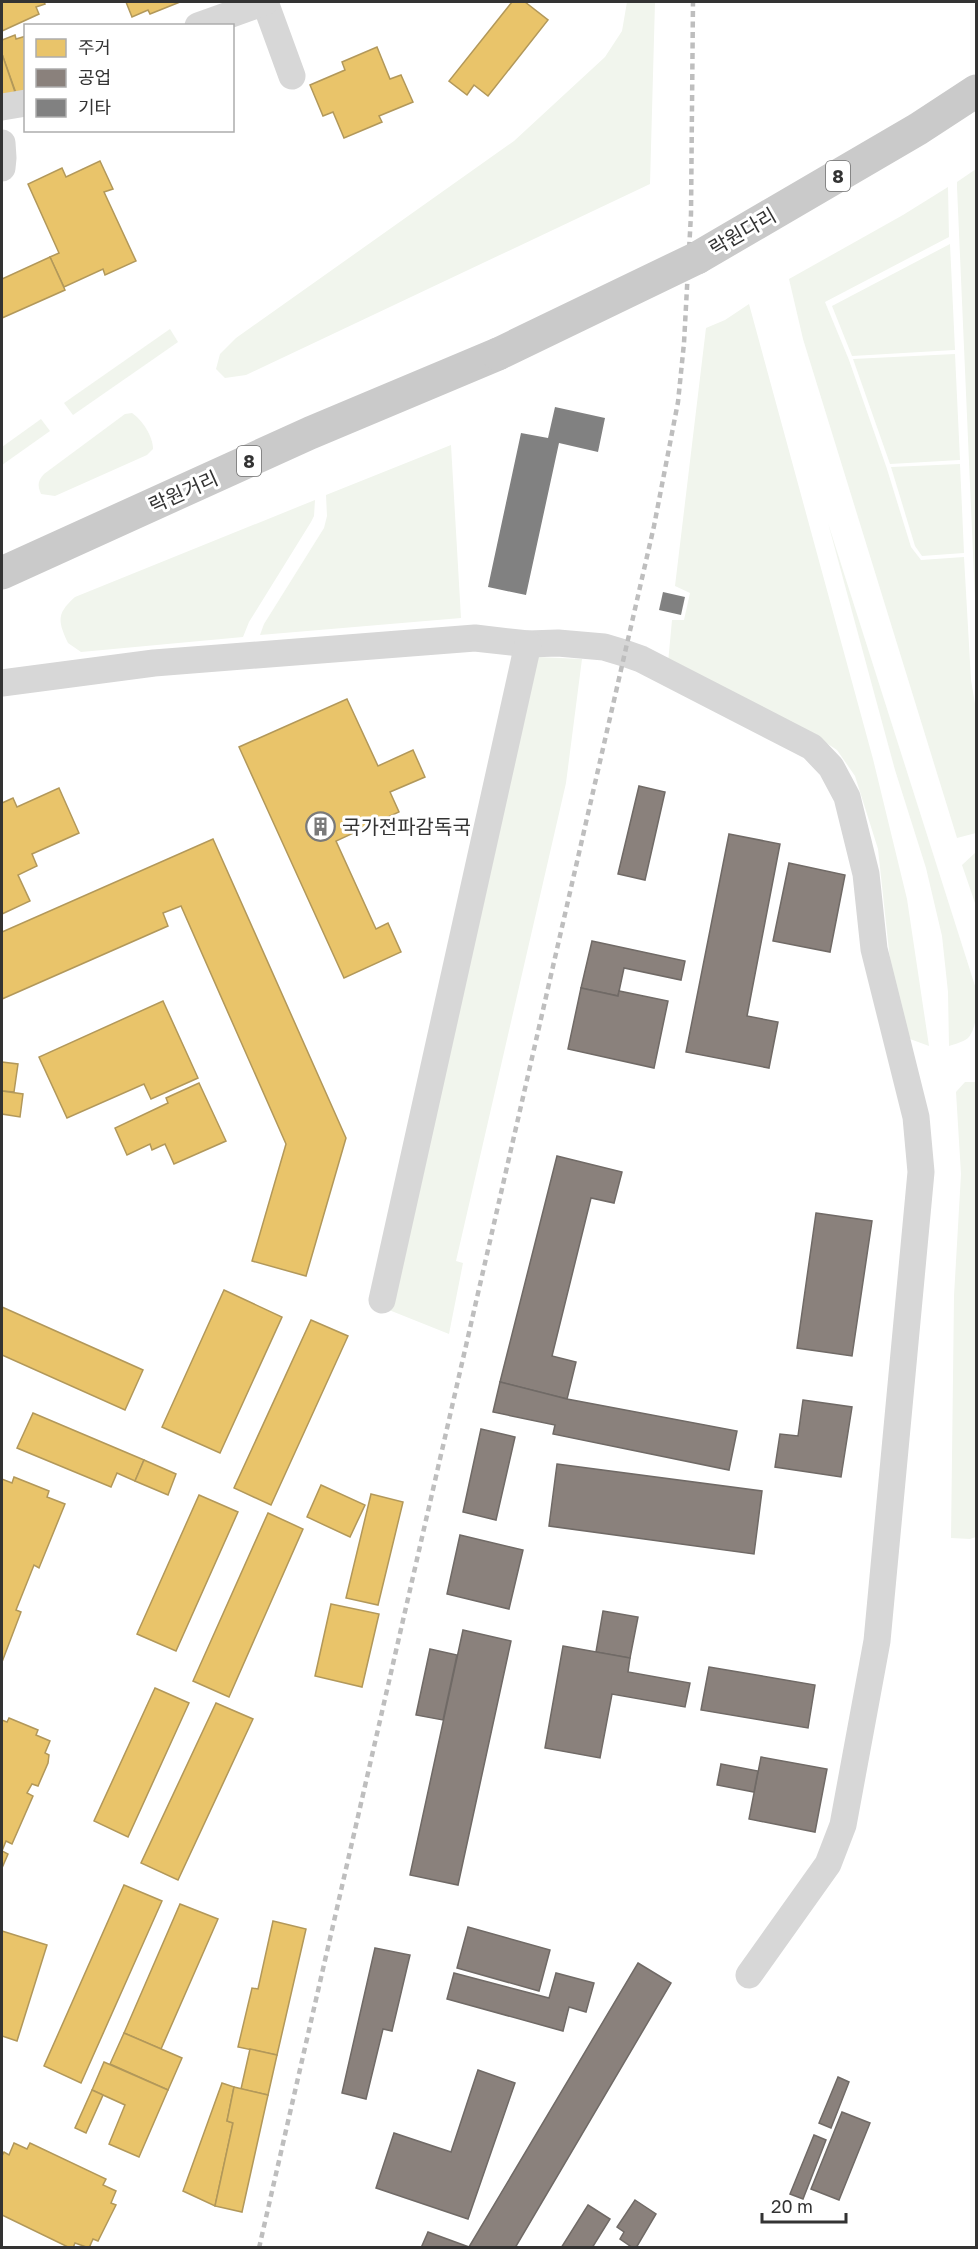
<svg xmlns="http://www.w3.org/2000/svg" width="978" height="2249" font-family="'Golos Text','Noto Sans KR',sans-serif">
<rect width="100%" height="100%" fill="#fff"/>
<g fill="#f1f5ed">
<path d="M627,2H655L650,184L246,375L225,378L216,369L220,354L236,338L514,141L605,57L622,31Z"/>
<path d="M976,169V622L957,187V182Z"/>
<path d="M948,187L949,237L825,302L849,360L887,469L911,547L921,560L964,557L971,680L976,710V833L957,838L803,339L789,279L903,215Z"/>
<path d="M950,244L955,350L852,356L832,306Z"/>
<path d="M749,304L873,759L907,899L929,1046L910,1039L894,997L878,849L855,776L837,750L808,731L668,663L672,620H684L690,593L675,586L706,328L725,320Z"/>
<path d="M170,329L178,342L73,415L64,403Z"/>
<path d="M955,354L960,460L890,464L853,359Z"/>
<path d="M132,413C142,420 153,436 153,449L147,455L55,496L41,494C37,485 38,481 44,474L125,414Z"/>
<path d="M41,419L50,431L2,465V447Z"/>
<path d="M451,445L461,618L260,635L264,624L324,528L327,516L326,495Z"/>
<path d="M960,464L964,553L922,556L915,546L891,467Z"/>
<path d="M315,500L314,516L311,522L249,622L243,637L81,652L68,643C58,621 56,614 75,597Z"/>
<path d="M828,523L976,989C977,1004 978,1027 968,1038C963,1042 955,1044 949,1046L948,992L942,936L926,868L895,770Z"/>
<path d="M538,657L582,659L566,783L456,1261L463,1263L449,1334L389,1310Z"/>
<path d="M976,852V906L962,865Z"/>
<path d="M965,1082H976V1537L970,1539L951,1538L954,1296L961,1174L956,1092Z"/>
</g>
<g fill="#e9c46a" stroke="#b2985a" stroke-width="1.5">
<path d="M2,2H44L45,4L36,7L39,14L2,31Z"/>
<path d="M126,2H180L150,14L148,10L132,17Z"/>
<path d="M512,2H525L548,20L488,96L474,85L467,95L449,81Z"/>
<path d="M15,35L16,39L26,36V93L17,96L2,54V40Z"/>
<path d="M377,47L390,79L401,75L413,102L379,116L382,122L344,138L333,112L323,116L310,85L345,70L342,62Z"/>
<path d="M2,54L15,92L2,96Z"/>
<path d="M100,161L113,189L104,192L136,261L105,275L103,269L64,287L50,257L59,253L28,184L62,168L66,177Z"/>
<path d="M50,257L65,290L2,318V279Z"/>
<path d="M347,699L378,766L413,750L425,777L390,792L399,812L336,841L376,929L388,923L401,952L344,978L239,747Z"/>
<path d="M59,788L79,833L32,854L37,866L18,875L30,901L2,914V803L13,798L17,807Z"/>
<path d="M213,839L346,1138L306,1276L252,1261L286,1144L181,906L163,913L168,926L2,999V932Z"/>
<path d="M163,1001L198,1078L151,1099L144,1084L67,1118L39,1057Z"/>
<path d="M2,1062L18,1064L14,1092L2,1091Z"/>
<path d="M199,1083L226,1141L174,1164L165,1144L152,1150L150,1144L127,1155L115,1128L168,1103L166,1098Z"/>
<path d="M2,1091L23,1094L20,1117L2,1114Z"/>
<path d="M224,1290L282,1317L220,1453L162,1427Z"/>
<path d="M2,1307L143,1370L125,1410L2,1355Z"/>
<path d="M311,1320L348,1336L271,1505L234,1488Z"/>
<path d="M33,1413L144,1460L135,1481L117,1473L111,1487L17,1448Z"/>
<path d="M144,1460L176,1474L168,1495L135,1481Z"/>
<path d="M14,1477L49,1491L47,1497L65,1504L39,1568L34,1565L16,1610L21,1612L2,1662V1479L12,1483Z"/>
<path d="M321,1485L365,1505L350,1537L307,1517Z"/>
<path d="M371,1494L403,1502L378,1605L346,1598Z"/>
<path d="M199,1495L238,1512L176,1651L137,1634Z"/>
<path d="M268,1513L303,1529L229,1697L193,1681Z"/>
<path d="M331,1604L379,1614L362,1687L315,1676Z"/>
<path d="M155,1688L189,1703L128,1837L94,1821Z"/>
<path d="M216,1703L253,1719L178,1880L141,1863Z"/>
<path d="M9,1718L38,1730L36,1735L50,1741L45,1753L49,1755L48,1763L38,1786L32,1784L27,1793L33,1796L12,1844L6,1841L2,1851L8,1854L2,1868V1720L7,1722Z"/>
<path d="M124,1885L162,1901L81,2083L44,2066Z"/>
<path d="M180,1904L218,1919L161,2049L124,2033Z"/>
<path d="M273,1921L306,1929L277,2055L238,2047L252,1988L258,1989Z"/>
<path d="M2,1931L47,1945L17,2041L2,2036Z"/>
<path d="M124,2033L182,2058L168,2090L110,2064Z"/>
<path d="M250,2049L277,2055L268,2095L241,2089Z"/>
<path d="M104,2062L168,2090L139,2157L109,2144L125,2105L92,2090Z"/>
<path d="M222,2083L234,2087L227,2121L233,2123L215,2206L183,2191Z"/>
<path d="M234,2087L268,2095L242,2212L215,2206L233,2123L227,2121Z"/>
<path d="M92,2090L103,2095L86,2133L75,2128Z"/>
<path d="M14,2143L27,2149L30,2143L106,2179L103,2185L116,2191L111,2203L116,2205L98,2241L93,2239L89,2248L75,2243L73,2248H70L2,2215V2156L4,2152L9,2155Z"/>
</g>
<g fill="#8a817c" stroke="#706a66" stroke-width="1.5">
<path d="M639,786L665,792L645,880L618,874Z"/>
<path d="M729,834L780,844L747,1016L778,1022L769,1068L686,1052Z"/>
<path d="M789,863L845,875L830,952L773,941Z"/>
<path d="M592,941L685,961L681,980L624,968L618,996L581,988Z"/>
<path d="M581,988L618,996L619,991L668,1001L654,1068L568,1049Z"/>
<path d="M557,1156L622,1172L614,1203L591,1198L552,1356L576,1362L567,1399L500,1382Z"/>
<path d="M816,1213L872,1221L852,1356L797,1348Z"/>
<path d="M500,1382L567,1399L737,1431L729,1470L553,1434L555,1425L493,1412Z"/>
<path d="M803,1400L852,1407L841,1477L775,1467L780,1434L798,1436Z"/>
<path d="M481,1429L515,1437L496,1520L463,1512Z"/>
<path d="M557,1464L762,1491L754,1554L549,1526Z"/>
<path d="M460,1535L523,1550L509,1609L447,1594Z"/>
<path d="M603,1611L638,1617L630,1658L596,1652Z"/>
<path d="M463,1630L511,1641L458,1885L410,1875Z"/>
<path d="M563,1646L630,1658L628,1672L690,1683L685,1707L612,1694L600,1758L545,1748Z"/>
<path d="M430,1649L457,1655L443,1720L416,1715Z"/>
<path d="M709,1667L815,1685L808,1728L701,1710Z"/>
<path d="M761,1757L827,1769L815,1832L749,1819Z"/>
<path d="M721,1764L758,1771L754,1792L717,1785Z"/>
<path d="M468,1927L550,1950L539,1991L457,1968Z"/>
<path d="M375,1948L410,1955L392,2031L383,2029L366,2099L342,2093Z"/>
<path d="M638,1963L671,1983L515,2248H421L428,2232L469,2247Z"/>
<path d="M454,1973L549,1998L556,1973L594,1983L586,2012L569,2007L563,2031L447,1999Z"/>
<path d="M478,2070L515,2083L468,2219L376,2188L394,2133L451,2152Z"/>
<path d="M838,2077L849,2082L831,2128L819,2123Z"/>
<path d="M842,2112L870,2123L839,2200L811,2189Z"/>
<path d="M814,2135L826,2140L803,2199L790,2194Z"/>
<path d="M635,2200L656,2214L636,2248H633L620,2239L624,2232L617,2227Z"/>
<path d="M588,2205L610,2219L592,2248H561Z"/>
</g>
<g fill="#818181">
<path d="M555,407L605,418L598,452L559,443L526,595L488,587L521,433L548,438Z"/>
<path d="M663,592L685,597L681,615L659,610Z"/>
</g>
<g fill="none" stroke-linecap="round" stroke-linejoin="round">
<g stroke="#d7d7d7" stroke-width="27">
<path d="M265,2L292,76"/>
<path d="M198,26L265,2"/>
<path d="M2,107L26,103"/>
<path d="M2,143L3,158L2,168"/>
<path d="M2,683L154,663L475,638L528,644L558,643L604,647L624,653L641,659L812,747L831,767L847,797L866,874L874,949L916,1117L921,1172L877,1641L843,1825L828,1864L749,1975"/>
<path d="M382,1300L528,644"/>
</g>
<g stroke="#cacaca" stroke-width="33">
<path d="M697,258L918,129L976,91"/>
<path d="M2,573L310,433L498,354"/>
</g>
<path stroke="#bebebe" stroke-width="4.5" stroke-dasharray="6 4.5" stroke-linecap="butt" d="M259,2248L654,526L678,402L684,343L691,214L693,2"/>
<path stroke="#cacaca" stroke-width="33" d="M498,354L697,258"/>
</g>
<defs>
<symbol id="building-ring" viewBox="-11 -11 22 22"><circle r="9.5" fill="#fff" stroke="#7a7a7a" stroke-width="1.5"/><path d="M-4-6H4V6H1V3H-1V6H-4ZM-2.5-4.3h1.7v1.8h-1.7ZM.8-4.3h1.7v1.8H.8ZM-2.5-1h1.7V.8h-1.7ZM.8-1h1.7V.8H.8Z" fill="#7a7a7a"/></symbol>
</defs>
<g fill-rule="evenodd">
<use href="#building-ring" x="304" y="810" width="33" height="33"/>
</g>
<g text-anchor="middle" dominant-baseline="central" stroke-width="6" stroke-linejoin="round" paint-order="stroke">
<g fill="#fff" stroke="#707070" stroke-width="1.5">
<rect x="826" y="161" width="24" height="30" rx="4.5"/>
<rect x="237" y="446" width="24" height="30" rx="4.5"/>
</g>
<g font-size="18" font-weight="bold" fill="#333">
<text x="838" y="176">8</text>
<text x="249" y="461">8</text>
</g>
<g font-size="20" fill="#333" stroke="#fff">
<text transform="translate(742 231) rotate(-30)">락원다리</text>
<text transform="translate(183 491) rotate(-24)">락원거리</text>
</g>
<g font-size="20" fill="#333" stroke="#fff" text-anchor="start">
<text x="342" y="826">국가전파감독국</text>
</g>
</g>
<rect width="978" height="2249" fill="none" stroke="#333333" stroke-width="6"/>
<rect x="24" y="24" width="210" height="108" fill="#ffffff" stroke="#adadad" stroke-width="1.5"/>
<rect x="36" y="39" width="30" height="18" fill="#e9c46a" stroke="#adadad" stroke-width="1.5"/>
<text x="78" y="54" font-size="18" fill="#333333">주거</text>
<rect x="36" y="69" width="30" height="18" fill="#8a817c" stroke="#adadad" stroke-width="1.5"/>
<text x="78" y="84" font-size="18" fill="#333333">공업</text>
<rect x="36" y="99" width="30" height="18" fill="#818181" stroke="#adadad" stroke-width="1.5"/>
<text x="78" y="114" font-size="18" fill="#333333">기타</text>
<path d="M762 2213v9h84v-9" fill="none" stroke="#333333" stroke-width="3"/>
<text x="771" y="2213" font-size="18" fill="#333333" stroke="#ffffff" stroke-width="4.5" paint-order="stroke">20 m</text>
</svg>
